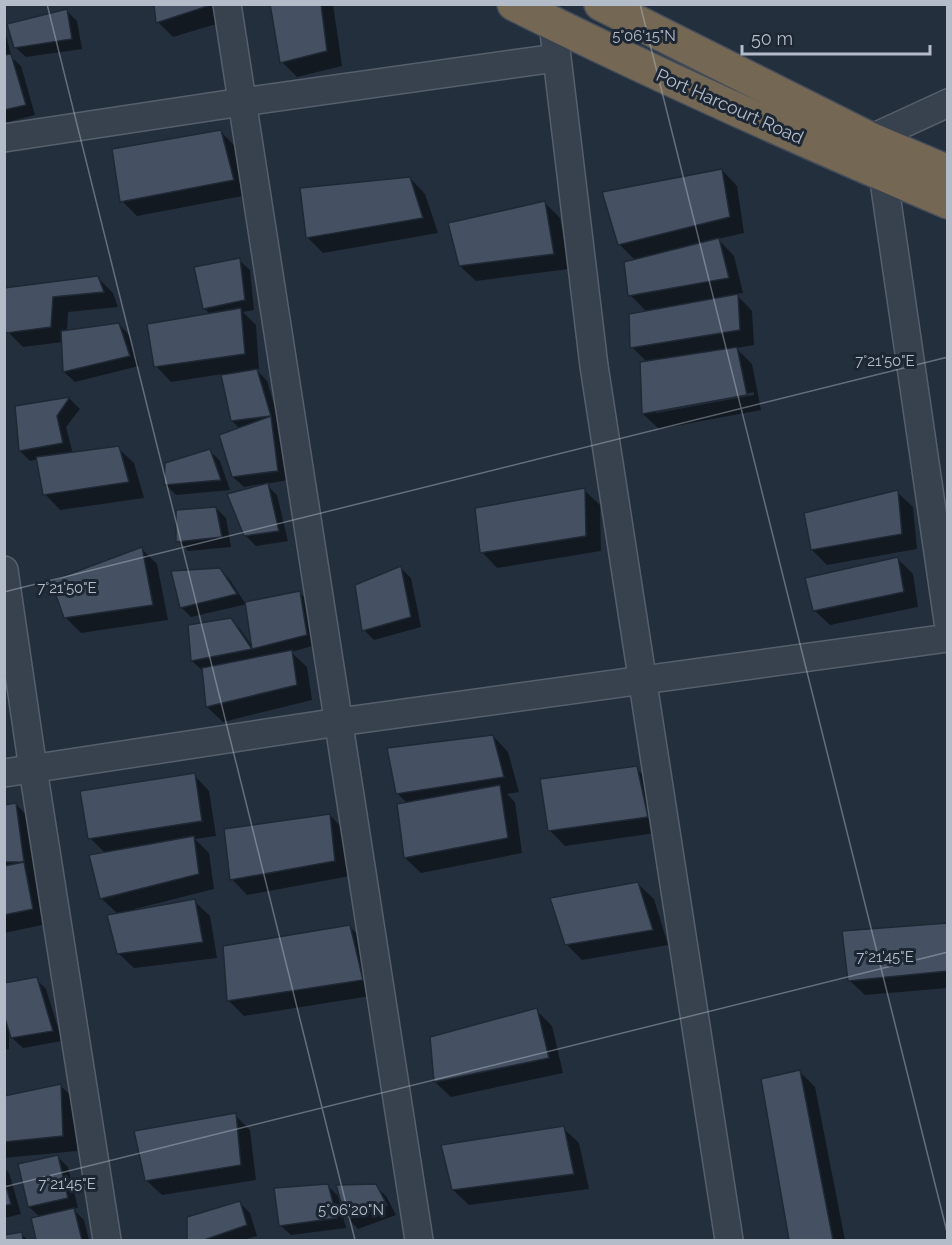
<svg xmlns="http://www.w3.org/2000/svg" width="952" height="1245" font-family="Raleway,sans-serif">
<rect width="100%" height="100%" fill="#242f3e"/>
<g fill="#0007" fill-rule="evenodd">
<path d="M156,4H219L223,22L173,37L158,22Z"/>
<path d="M272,4H333L342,66L297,77L282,62Z"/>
<path d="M67,11L77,21L82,49L26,57L15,47Z"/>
<path d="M4,28L11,54L9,55L21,66L35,115L4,123Z"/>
<path d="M221,132L236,147L248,195L137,216L122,201Z"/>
<path d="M722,170L737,186L744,233L718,239L734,256L743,293L736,294L752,311L754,345L736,348L752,364L761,410L659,429L643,414L647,362L632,347L647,312L630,295L636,261L619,244ZM754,392V395L656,413V410Z"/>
<path d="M410,178L425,194L438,233L323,253L307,237Z"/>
<path d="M545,203L560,218L569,269L476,281L460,266Z"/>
<path d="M239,260L250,270L254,310L243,312L256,325L259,369H256L267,381L281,428L288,480L266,484L277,495L288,541L256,546L246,536L261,487L260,484L244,487L233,477L240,429L232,421L223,374L171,382L156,366L211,315L204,308Z"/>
<path d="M98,278L113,293L118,307L68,312L67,332L119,324L129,335L139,366L75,382L64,372L63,342L23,347L8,332L4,318Z"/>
<path d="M70,399L80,409L66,427L73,454L118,448L134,463L144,498L60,510L45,494L38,459L30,461L20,451L17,407Z"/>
<path d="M210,451L220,461L230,490L176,495L166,485Z"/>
<path d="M584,490L600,505L601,551L497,568L482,552Z"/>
<path d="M897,492L913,507L917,549L827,565L812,550Z"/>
<path d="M216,508L226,518L231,547L188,551L178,541Z"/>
<path d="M142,549L157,564L168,620L81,633L65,617Z"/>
<path d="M898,559L913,574L918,607L830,625L814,610Z"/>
<path d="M401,568L411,578L421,627L374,640L364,630Z"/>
<path d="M220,569L230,580L245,603L300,593L310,603L316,645L291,652L307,667L312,700L223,722L207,707L203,671L192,661L230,620L241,630L254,649L247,604L191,617L181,607Z"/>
<path d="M493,736L508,752L519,792L507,794L515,802L522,853L421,873L405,858L399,805L408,804L397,793Z"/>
<path d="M636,768L652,784L663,832L565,846L550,831Z"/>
<path d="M194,775L209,791L216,836L195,839L209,853L214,889L135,909L136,911L194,901L210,916L217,958L134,968L118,953V914L101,898L106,854L90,838Z"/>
<path d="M16,804L31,820L47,924L4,933V807Z"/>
<path d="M330,815L345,831L350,876L247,895L232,879Z"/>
<path d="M638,884L654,899L668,945L582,960L566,944Z"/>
<path d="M948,924V988L865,995L849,980Z"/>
<path d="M350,927L365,942L377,995L244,1016L229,1001L224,947Z"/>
<path d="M36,979L46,989L62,1041L23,1048L12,1038L9,1030V1049L4,1050V1013Z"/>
<path d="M536,1010L552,1026L563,1073L451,1097L435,1082L431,1038Z"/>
<path d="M799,1071L815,1087L845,1240H790L762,1081Z"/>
<path d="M61,1086L76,1101L77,1151L4,1158V1097Z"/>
<path d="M235,1115L250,1130L256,1180L162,1195L146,1180Z"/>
<path d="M563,1128L579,1143L589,1189L469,1205L453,1190Z"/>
<path d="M57,1156L68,1167L78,1208L73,1209L84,1220L89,1240H38L33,1219L40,1217L29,1207Z"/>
<path d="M4,1168L9,1173L21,1214L4,1218Z"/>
<path d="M327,1185L338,1196L346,1228L291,1235L280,1225Z"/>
<path d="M375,1186L386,1196L396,1215L358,1229L348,1218Z"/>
<path d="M240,1203L250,1213L257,1236L243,1240H189L188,1218Z"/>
<path d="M21,1234L28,1240H4V1236Z"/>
</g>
<g fill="#455162" stroke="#1f2835" stroke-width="1.5">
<path d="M154,4H208V6L156,23Z"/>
<path d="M270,4H321L327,51L280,63Z"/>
<path d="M67,9L72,39L14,48L7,24Z"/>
<path d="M11,54L26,105L4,110V55Z"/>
<path d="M221,130L234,180L120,202L112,149Z"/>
<path d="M722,169L730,217L618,245L602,192Z"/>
<path d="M410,177L423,218L306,238L300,188Z"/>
<path d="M545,201L554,254L459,266L448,223Z"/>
<path d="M719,238L729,278L628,296L624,262Z"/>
<path d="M240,258L245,300L203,309L194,267Z"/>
<path d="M98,276L104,292L53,297L51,327L6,333L4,325V288Z"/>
<path d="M738,294L740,330L630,348L629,314Z"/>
<path d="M241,308L245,354L154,367L147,324Z"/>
<path d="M119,323L130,356L63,372L61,331Z"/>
<path d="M737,347L747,395L642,414L640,362Z"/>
<path d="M257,369L271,416L231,421L221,375Z"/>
<path d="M70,397L57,416L63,443L19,451L15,406Z"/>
<path d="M271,416L278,471L232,477L219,435Z"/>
<path d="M119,446L129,482L43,495L36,457Z"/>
<path d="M210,449L221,480L164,485L165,463Z"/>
<path d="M268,483L279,531L244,536L227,494Z"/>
<path d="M585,488L586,536L480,553L475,508Z"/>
<path d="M898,490L902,534L811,550L804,513Z"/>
<path d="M216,507L222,537L176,542V510Z"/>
<path d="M142,547L153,605L64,618L51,581Z"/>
<path d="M898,557L904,592L813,611L805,578Z"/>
<path d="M401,566L411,617L362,631L355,585Z"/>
<path d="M220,568L237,594L180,608L171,571Z"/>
<path d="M300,591L307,635L252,649L245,602Z"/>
<path d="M231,618L252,649L191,661L188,625Z"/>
<path d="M292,650L297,685L206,707L202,668Z"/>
<path d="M493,735L504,777L396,794L387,748Z"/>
<path d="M637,766L648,817L548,831L540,779Z"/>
<path d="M195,773L202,821L88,839L80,791Z"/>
<path d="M500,785L508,838L404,858L397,804Z"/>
<path d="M16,803L24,862H4V805Z"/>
<path d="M330,814L335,861L230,880L224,829Z"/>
<path d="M194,836L199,874L100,899L89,855Z"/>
<path d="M24,862L33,909L4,915V866Z"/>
<path d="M638,882L653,930L565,945L550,898Z"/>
<path d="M195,899L203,942L117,954L107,915Z"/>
<path d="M948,923V971L848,981L842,931Z"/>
<path d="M350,925L363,980L227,1001L223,946Z"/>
<path d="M37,977L53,1031L11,1038L4,1015V983Z"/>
<path d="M537,1008L549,1058L434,1082L430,1037Z"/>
<path d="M800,1070L833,1240H789L761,1079Z"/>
<path d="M61,1084L63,1136L4,1142V1096Z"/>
<path d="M236,1113L241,1165L145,1181L134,1131Z"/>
<path d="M564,1126L574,1174L452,1190L441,1145Z"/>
<path d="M58,1155L68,1198L28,1207L18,1164Z"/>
<path d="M4,1179L11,1204L4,1206Z"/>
<path d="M328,1184L337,1218L279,1226L274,1188Z"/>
<path d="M376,1184L387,1205L346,1219L336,1185Z"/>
<path d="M240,1201L247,1225L204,1240H187V1217Z"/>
<path d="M74,1208L82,1240H36L31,1218Z"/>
<path d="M22,1232L23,1240H4V1235Z"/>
</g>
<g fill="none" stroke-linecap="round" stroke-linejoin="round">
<defs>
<g id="minor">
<path d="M227,4L419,1240"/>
<path d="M553,24L594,366L729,1240"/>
<path d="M4,138L242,102L556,58"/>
<path d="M870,139L948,103"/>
<path d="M883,174L948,621"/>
<path d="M4,570L33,769L107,1240"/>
<path d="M4,773L339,722L948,638"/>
</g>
<g id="highway">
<path d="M514,4C656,75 802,140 948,202"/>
<path d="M601,4L870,139L948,172"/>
</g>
</defs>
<use href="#minor" stroke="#565f6c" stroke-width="30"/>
<use href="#highway" stroke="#434c59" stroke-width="36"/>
<use href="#minor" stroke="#38414e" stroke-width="27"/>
<use href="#highway" stroke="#746855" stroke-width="33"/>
</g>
<path fill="none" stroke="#b4bcc9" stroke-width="1.5" stroke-opacity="0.45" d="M47,4L355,1240M640,4L948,1236M4,592L948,357M4,1187L948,952"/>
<g text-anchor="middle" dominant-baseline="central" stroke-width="6" stroke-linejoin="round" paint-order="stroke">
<g font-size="18" fill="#b4bcc9" stroke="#1d2633">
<text transform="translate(730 106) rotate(24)">Port Harcourt Road</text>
</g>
</g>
<g font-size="15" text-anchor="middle" fill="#b4bcc9" stroke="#1d2633" stroke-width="6" stroke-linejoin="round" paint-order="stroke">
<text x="644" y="41">5°06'15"N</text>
<text x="885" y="366">7°21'50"E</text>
<text x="67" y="593">7°21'50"E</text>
<text x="885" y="962">7°21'45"E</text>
<text x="67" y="1189">7°21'45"E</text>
<text x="351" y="1215">5°06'20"N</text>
</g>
<rect width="952" height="1245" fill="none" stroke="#b4bcc9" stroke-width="12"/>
<path d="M742 45v9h188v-9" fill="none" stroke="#b4bcc9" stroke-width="3"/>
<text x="751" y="45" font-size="18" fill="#b4bcc9" stroke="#1d2633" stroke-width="4.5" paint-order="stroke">50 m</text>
</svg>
